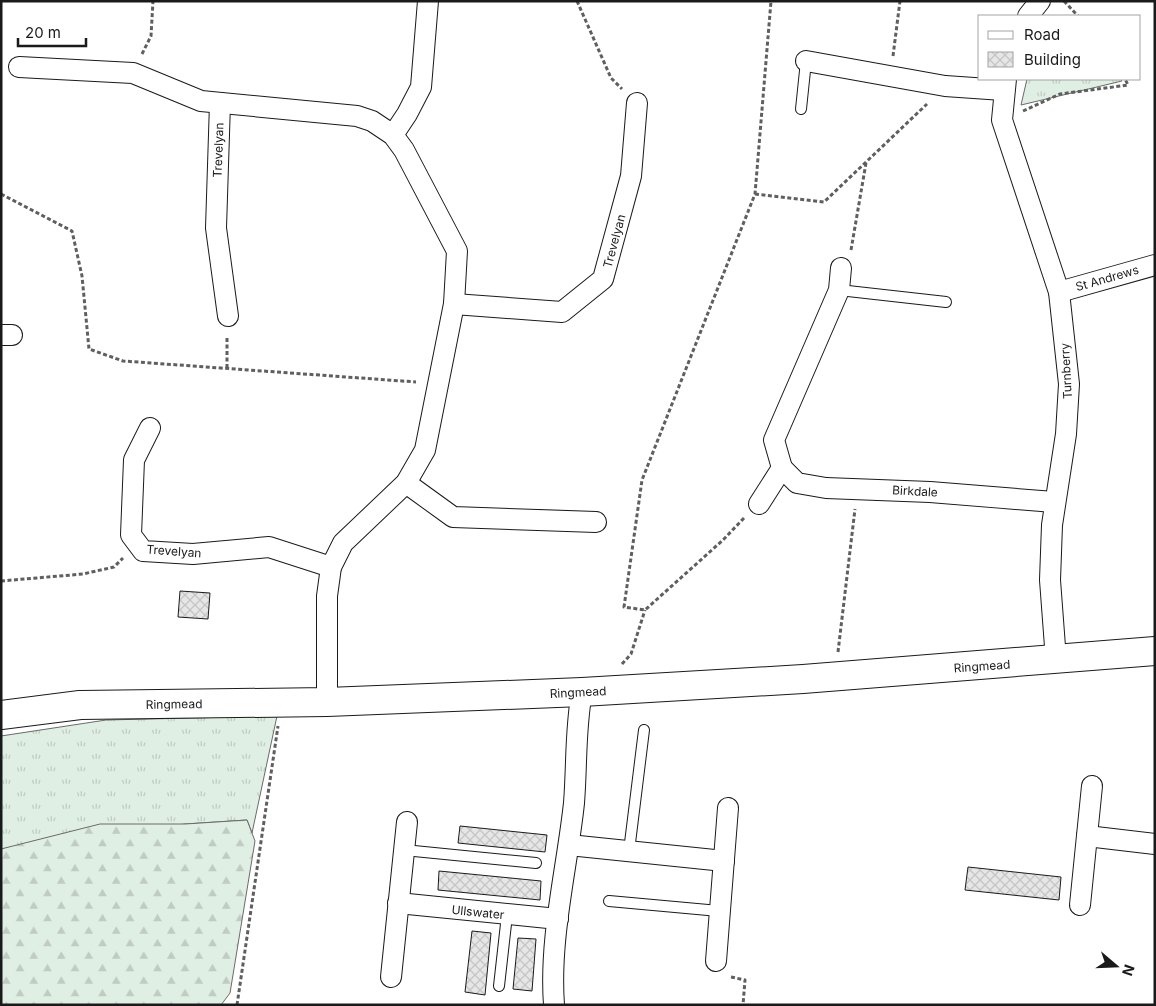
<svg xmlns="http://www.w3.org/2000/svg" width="1156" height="1006" font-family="Inter,sans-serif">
<defs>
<pattern id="grass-tufts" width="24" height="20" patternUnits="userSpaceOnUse" patternTransform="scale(1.25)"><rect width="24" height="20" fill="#e0efe3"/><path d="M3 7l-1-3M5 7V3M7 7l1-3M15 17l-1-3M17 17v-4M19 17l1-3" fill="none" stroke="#c0ccc2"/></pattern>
<pattern id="forest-firs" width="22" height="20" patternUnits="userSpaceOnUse" patternTransform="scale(1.25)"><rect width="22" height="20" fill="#e0efe3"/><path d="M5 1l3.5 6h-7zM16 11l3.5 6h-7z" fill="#c0ccc2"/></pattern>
<pattern id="building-cross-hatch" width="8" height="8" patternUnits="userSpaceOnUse" patternTransform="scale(1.25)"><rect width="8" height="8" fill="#e6e6e6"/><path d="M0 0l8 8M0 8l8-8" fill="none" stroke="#c5c5c5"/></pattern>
</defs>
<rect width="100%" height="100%" fill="#fff"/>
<g fill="url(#grass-tufts)" stroke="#6a6a6a">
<path d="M1027,79H1120L1122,81L1021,105Z"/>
<path d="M277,716L252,833L247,820L185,824L1,849V736L106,720Z"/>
</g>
<path fill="url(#forest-firs)" stroke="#6a6a6a" d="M247,820L255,841L230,993L221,1005H1V849L100,824H185Z"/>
<g fill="url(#building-cross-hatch)" stroke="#1a1a1a">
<path d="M180,591L210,593L208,619L178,617Z"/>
<path d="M460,826L547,835L545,852L458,843Z"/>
<path d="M968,867L1061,877L1059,900L965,890Z"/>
<path d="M439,871L541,881L540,900L438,890Z"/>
<path d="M472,931L491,933L485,995L465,992Z"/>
<path d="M518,938L536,939L532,991L513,989Z"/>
</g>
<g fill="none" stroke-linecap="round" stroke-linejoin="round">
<defs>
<g id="lane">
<path d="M801,109L806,61"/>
<path d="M839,290L946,302"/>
<path d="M404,850L536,863"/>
<path d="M629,851L644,730"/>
<path d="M609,901L719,911"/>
<path d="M499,986L507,915"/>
</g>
<g id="street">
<path d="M1028,16L1040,1"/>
<path d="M806,61L945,86L1003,90"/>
<path d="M19,67L133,73L201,101L357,116L372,121L393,135L404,150L457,251L454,304L425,450L406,483L343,543L331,567L327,596V702"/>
<path d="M1006,79L1002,120L1059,292L1069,384L1066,434L1052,525L1050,580L1056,660"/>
<path d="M220,103L216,228L228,316"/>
<path d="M393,135L407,114L421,87L428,1"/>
<path d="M1059,292L1155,265"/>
<path d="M454,304L562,312L603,279L631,176L637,103"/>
<path d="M1,335H12"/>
<path d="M150,428L134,460L131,535L143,551L193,554L269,547L331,567"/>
<path d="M782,468L797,483L826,488L930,492L1054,502"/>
<path d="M406,483L453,517L596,522"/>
<path d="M759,504L782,468L774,440L839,290L841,268"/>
<path d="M1087,836L1155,844"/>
<path d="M569,845L724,861"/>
<path d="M398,903L558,919"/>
<path d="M1080,905L1092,786"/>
<path d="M716,961L728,808"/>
<path d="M391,977L407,822"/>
<path d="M554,1005C549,938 567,869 574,803C577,766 575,728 582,692"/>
</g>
<path id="secondary" d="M1,715L80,705L327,702L582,692L803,679L1155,651"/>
</defs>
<use href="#lane" stroke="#1a1a1a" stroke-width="12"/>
<use href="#street" stroke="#1a1a1a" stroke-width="22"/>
<use href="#secondary" stroke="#1a1a1a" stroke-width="30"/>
<g stroke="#5f5f5f" stroke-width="3" stroke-dasharray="4 2.5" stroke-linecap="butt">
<path d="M577,1L611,78L622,89"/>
<path d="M1064,1L1078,16"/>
<path d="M142,54L151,36L153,1"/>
<path d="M893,56L900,1"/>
<path d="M1023,111L1060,94L1128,85L1125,79"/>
<path d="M1,194L72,231L82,276L89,349L123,361L416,382"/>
<path d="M755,194L824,202L927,104"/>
<path d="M851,250L866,163"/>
<path d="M227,368V336"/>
<path d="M744,518L723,540L645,610L624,607L642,480L755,194L771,1"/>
<path d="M1,581L83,574L114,567L123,558"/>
<path d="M838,652L855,509"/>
<path d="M622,664L631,654L645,610"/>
<path d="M731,977L745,980L743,1005"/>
<path d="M237,1005L278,726"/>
</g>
<use href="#lane" stroke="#fff" stroke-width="10"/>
<use href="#street" stroke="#fff" stroke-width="20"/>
<use href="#secondary" stroke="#fff" stroke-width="28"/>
</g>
<g text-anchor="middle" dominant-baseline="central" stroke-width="4" stroke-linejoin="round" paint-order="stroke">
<g font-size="12" fill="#1a1a1a" stroke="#fff">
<text transform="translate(218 150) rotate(-88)">Trevelyan</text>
<text transform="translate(614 241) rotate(-75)">Trevelyan</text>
<text transform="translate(1107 278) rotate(-16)">St Andrews</text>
<text transform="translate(1066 371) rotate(-93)">Turnberry</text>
<text transform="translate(915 491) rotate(3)">Birkdale</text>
<text transform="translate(174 551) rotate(4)">Trevelyan</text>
<text transform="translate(982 666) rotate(-4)">Ringmead</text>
<text transform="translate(578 692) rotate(-3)">Ringmead</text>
<text transform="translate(174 704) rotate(-1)">Ringmead</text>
<text transform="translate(478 912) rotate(6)">Ullswater</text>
</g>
</g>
<rect width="1156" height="1006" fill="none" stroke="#1a1a1a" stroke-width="5"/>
<rect x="978" y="15" width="162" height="65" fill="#ffffff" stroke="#a3a3a3"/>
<rect x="988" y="31" width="25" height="8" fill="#ffffff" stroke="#a3a3a3"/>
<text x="1024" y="40" font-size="15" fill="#1a1a1a">Road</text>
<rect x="988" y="52" width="25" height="15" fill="url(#building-cross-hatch)" stroke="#a3a3a3"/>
<text x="1024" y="65" font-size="15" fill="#1a1a1a">Building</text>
<g transform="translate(1116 966) rotate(109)" stroke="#ffffff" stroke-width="4" paint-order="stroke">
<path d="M0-4L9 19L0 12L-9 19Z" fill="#1a1a1a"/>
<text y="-8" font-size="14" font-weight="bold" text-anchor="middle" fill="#1a1a1a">N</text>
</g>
<path d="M18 38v8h68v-8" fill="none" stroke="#1a1a1a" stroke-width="2.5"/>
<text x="25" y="38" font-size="15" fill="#1a1a1a" stroke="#ffffff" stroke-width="4" paint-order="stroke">20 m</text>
</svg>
